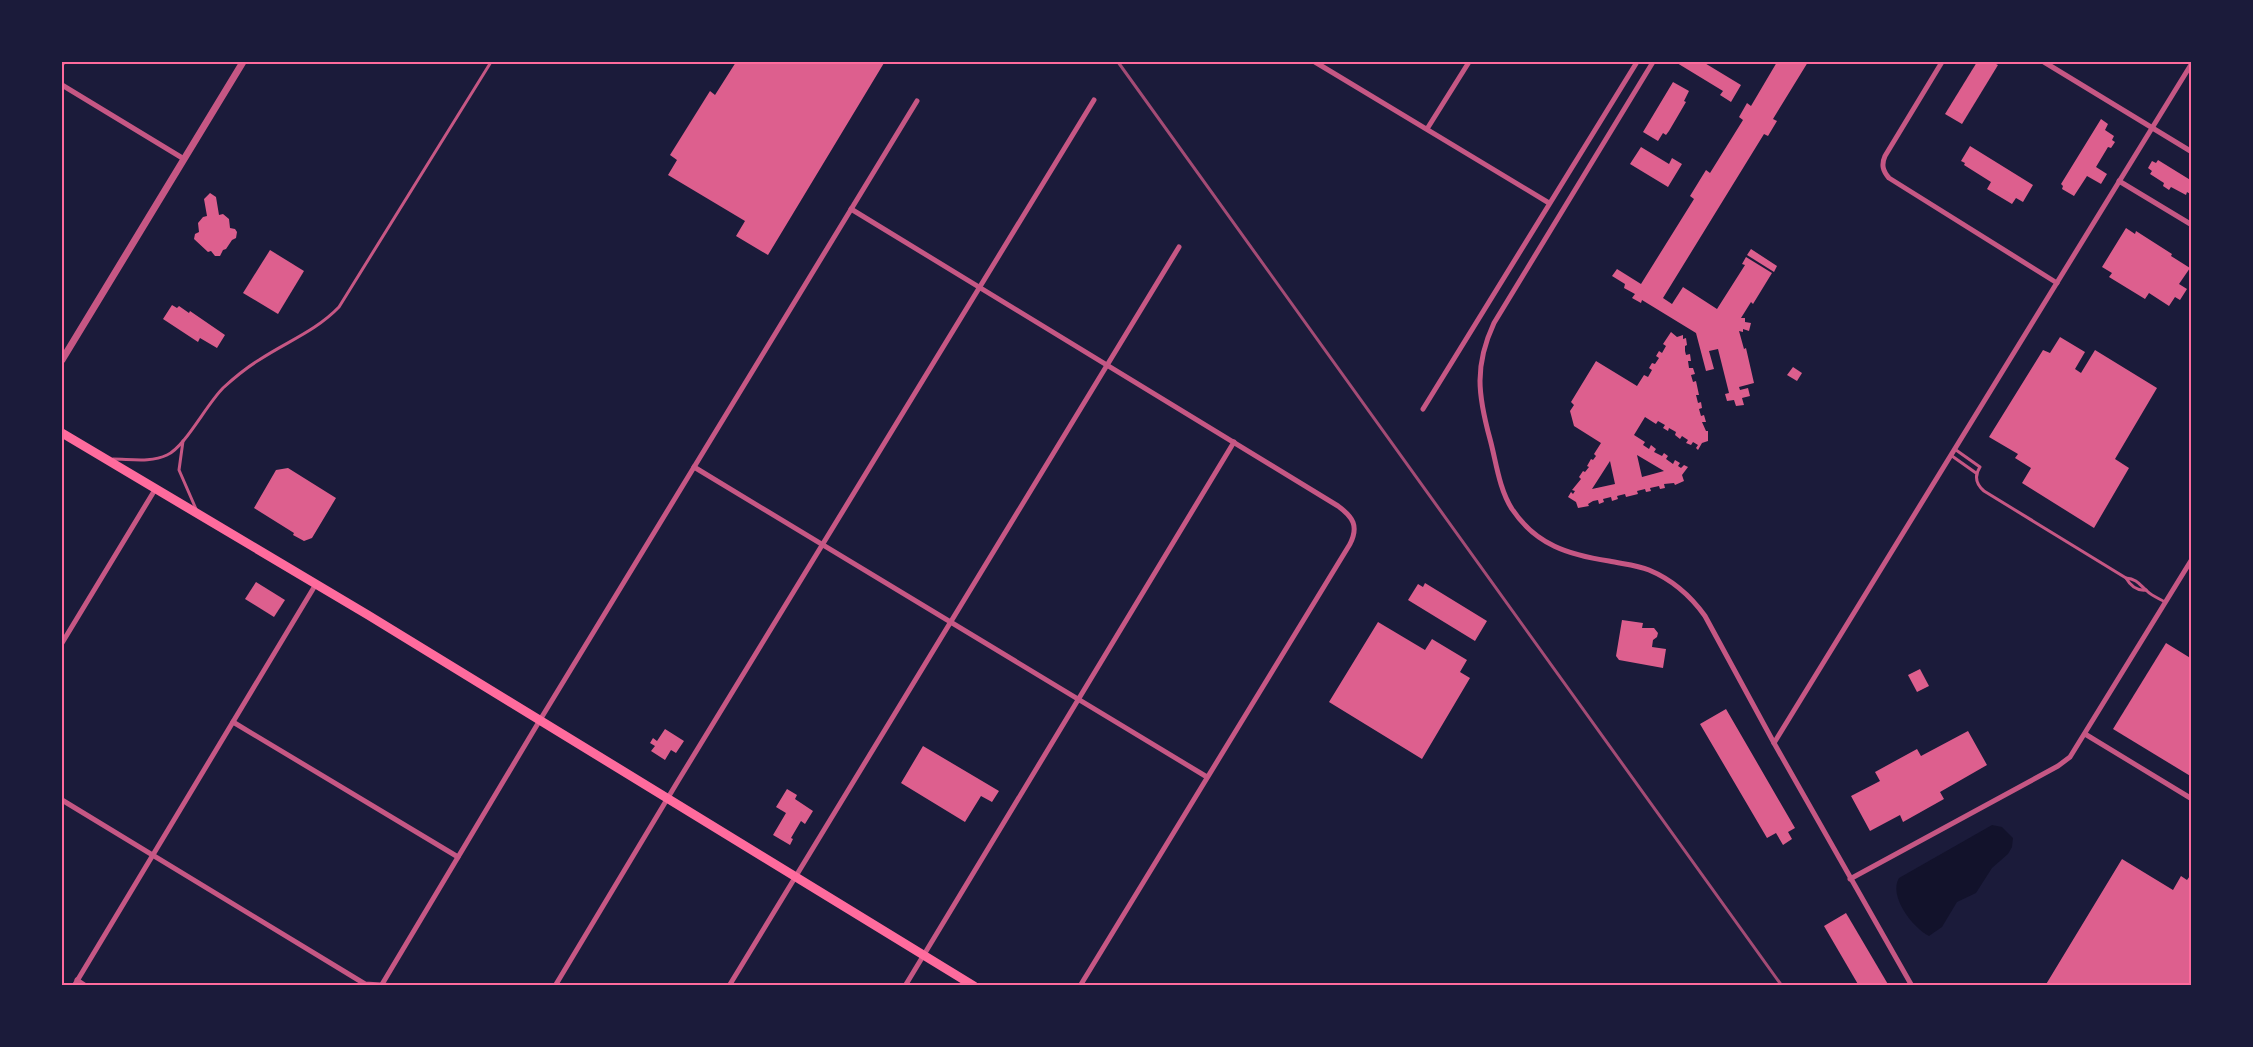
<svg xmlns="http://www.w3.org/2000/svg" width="2253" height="1047" font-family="Karla,sans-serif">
<rect width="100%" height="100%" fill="#1b1b3a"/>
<path fill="#12122b" d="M1992,825L2002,827L2013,838L2012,847L2008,854L1992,868L1976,893L1957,902L1942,927L1929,936C1913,928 1888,896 1899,878Z"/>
<g fill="#dd5f8e" fill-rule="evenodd">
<path d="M736,62L884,63L768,255L736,236L745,221L668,175L677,160L670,155L710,91L715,95Z"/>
<path d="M1679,62H1703L1741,85L1731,102L1720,95L1723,91L1677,63Z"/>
<path d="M1777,62H1808L1773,119L1777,121L1768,136L1764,134L1663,298L1672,304L1683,287L1717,309L1745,265L1742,264L1746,257L1772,273L1753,304L1751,302L1741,318H1745V322L1751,323L1749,331L1743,329V332L1739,331L1744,349L1746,348L1754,383L1739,387L1740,390L1748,388L1750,396L1742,398L1744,405L1736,406L1734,400L1727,401L1725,394L1729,393L1718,349L1709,351L1714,369L1706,371L1696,333L1642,300L1641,303L1632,298L1635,294L1624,288L1625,284L1612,276L1617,269L1641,284L1694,199L1690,196L1706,170L1710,173L1743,120L1739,117L1747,103L1751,106Z"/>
<path d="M1977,62H1992L1998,65L1962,124L1945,114Z"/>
<path d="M1673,82L1689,91L1684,101L1686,102L1669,131L1666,135L1663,133L1658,141L1643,132Z"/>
<path d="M2101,119L2108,124L2105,130L2114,136L2112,140L2115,142L2111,148L2108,147L2096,167L2107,174L2101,184L2087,176L2074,196L2062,189L2063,186L2061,184Z"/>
<path d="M1970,146L2033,185L2023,202L2016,198L2012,204L1987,189L1991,182L1964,165L1965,163L1961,161Z"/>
<path d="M1641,147L1669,164L1672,158L1682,164L1668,187L1630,164Z"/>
<path d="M2158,160L2192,181V195L2187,192L2186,195L2171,187L2169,190L2163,186L2164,183L2150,174L2152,171L2148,168L2152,161L2156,163Z"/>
<path d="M210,193L216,197L219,215L223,214L229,219L230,228L235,229L237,232L236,238L232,240L226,249L223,250L220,256H215L211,251L208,252L194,239L195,234L199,232L198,223L203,217L207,216L204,199Z"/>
<path d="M2126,228L2135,234L2136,231L2172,254L2171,256L2190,268L2179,284L2187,289L2180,300L2175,297L2169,306L2149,293L2145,299L2109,277L2112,273L2102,267Z"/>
<path d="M1751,249L1777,266L1774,272L1747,255Z"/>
<path d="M270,250L304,271L278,314L243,293Z"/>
<path d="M172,305L177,308L179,306L189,313L190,311L225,335L217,348L200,338L198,342L163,319Z"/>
<path d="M1671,332L1677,337L1683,335V339L1686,338L1687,345L1685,346V351L1686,355L1690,354L1691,361H1688L1689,368H1693L1695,374L1691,375L1693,382L1696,381L1699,395H1696L1698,403L1701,402L1702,408L1699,409L1701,416L1704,415L1706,422H1702L1706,431H1708V441L1702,443L1698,450L1696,448L1698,445L1693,442L1691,445L1686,443L1688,440L1682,436L1680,439L1675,435L1676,432L1669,428L1668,431L1663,428L1665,425L1658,421L1656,424L1645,417L1634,435L1645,442L1643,445L1649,449L1651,445L1656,449L1654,452L1662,456L1664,453L1668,456L1666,459L1673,464L1675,460L1680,463L1678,466L1681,468L1684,465L1688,467L1682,475L1684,481L1675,485L1674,483L1664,484L1665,488L1660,489L1659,486L1650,488L1651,491L1646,492L1645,489L1637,491L1638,494L1626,497L1625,494L1617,496L1618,499L1612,501L1611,497L1603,499L1604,502L1599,504L1598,500L1593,501L1588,504L1589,506L1578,508L1576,502L1568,497L1571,492L1573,494L1575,491L1572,490L1581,479L1579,477L1583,471L1585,472L1589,467L1587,466L1591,459L1593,460L1596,456L1594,454L1601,443L1574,426L1570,411L1574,405L1571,402L1596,361L1637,386L1644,375L1648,377L1652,370L1649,368L1652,363L1655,364L1659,358L1656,356L1659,351L1662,353L1666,346L1663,344ZM1637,455L1664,471L1642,477ZM1610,461L1615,484L1592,489Z"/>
<path d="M2060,337L2085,352L2075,369L2081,373L2095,350L2157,388L2115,459L2129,468L2094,528L2022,483L2031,468L2015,458L2018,454L1989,437L2043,350L2050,353Z"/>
<path d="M1793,367L1802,373L1797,381L1787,375Z"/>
<path d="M288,468L336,498L312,538L304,541L293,535L294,533L254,508L276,470Z"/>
<path d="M256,582L285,600L274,617L245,599Z"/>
<path d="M1425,583L1487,621L1475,641L1408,600L1418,584L1423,587Z"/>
<path d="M1622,620L1643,623L1642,628H1654L1658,633L1657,637L1653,640L1652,647L1666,649L1663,668L1619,660L1616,656Z"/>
<path d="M1378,622L1425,650L1432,639L1467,660L1460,672L1470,678L1422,759L1329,702Z"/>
<path d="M2166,643L2192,659V777L2113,729Z"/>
<path d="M1920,669L1929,686L1917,692L1908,675Z"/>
<path d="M1726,709L1795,828L1788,832L1792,839L1783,845L1776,833L1767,838L1700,724Z"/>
<path d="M665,729L684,741L676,753L671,750L665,760L651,751L655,746L650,743L653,738L657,741Z"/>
<path d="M1968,731L1987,765L1940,792L1944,799L1903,822L1900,815L1870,831L1851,796L1880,781L1875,772L1917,749L1921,756Z"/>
<path d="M923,746L999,791L992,802L981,796L965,822L901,783Z"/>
<path d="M787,789L797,795L795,799L813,811L805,824L801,821L791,838L793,839L790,845L773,835L786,813L776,807Z"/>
<path d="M2122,859L2173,890L2181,876L2187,880L2192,873V986H2045Z"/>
<path d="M1846,913L1889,986H1859L1824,926Z"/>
</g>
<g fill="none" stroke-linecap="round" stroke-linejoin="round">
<g stroke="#c65784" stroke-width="3">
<path d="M183,441L179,470L196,509"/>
<path d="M1956,450L1980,467C1974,476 1976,484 1984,491L2126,578C2137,579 2140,585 2147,591C2152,596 2160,599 2165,602"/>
<path d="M1952,456L1976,473"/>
<path d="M113,459C130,459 151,463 167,455C185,447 206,405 223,388C234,378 246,368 259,360C286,342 316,331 339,307L491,62"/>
<path d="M2126,578C2130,585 2137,591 2146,590"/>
</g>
<g stroke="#c65784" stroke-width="5">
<path d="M1315,62L1549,203"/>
<path d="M1653,62L1494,323C1474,366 1478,395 1490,439C1496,461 1499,489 1512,509C1536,545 1569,555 1609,561C1623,564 1637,565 1649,570C1673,580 1690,595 1705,616L1774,743L1912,986"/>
<path d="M1942,62L1885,156C1881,165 1883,171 1889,178L2057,283"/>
<path d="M2044,62L2192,152"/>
<path d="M62,64L63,62"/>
<path d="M62,85L184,159"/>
<path d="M1427,129L1469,62"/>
<path d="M2119,181L2192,225"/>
<path d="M851,209L1338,506C1353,517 1359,526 1350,544L1080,986"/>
<path d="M1423,409L1637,62"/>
<path d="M694,467L1207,777"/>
<path d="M62,643L156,488"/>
<path d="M233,722L458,857"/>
<path d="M2085,734L2192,799"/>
<path d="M1774,743L2192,63"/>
<path d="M62,800L365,984L397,986"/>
<path d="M1850,879L2058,766L2070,757L2192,559"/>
<path d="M77,980L86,986"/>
<path d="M74,986L316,584"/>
<path d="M381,986L540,720L917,101"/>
<path d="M555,986L678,781L1094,100"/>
<path d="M729,986L1179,247"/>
<path d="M905,986L1234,442"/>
</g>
<path stroke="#c65784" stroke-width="7" d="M62,360L243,62"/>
<path stroke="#ff6b9d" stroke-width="9" d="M62,433L368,615L974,986"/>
<path stroke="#a44b75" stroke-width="3" d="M1118,62L1782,986"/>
</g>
<rect width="2253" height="1047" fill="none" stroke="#1b1b3a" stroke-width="126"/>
<rect x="63" y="63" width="2127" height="921" fill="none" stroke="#ff6b9d" stroke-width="2"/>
</svg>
